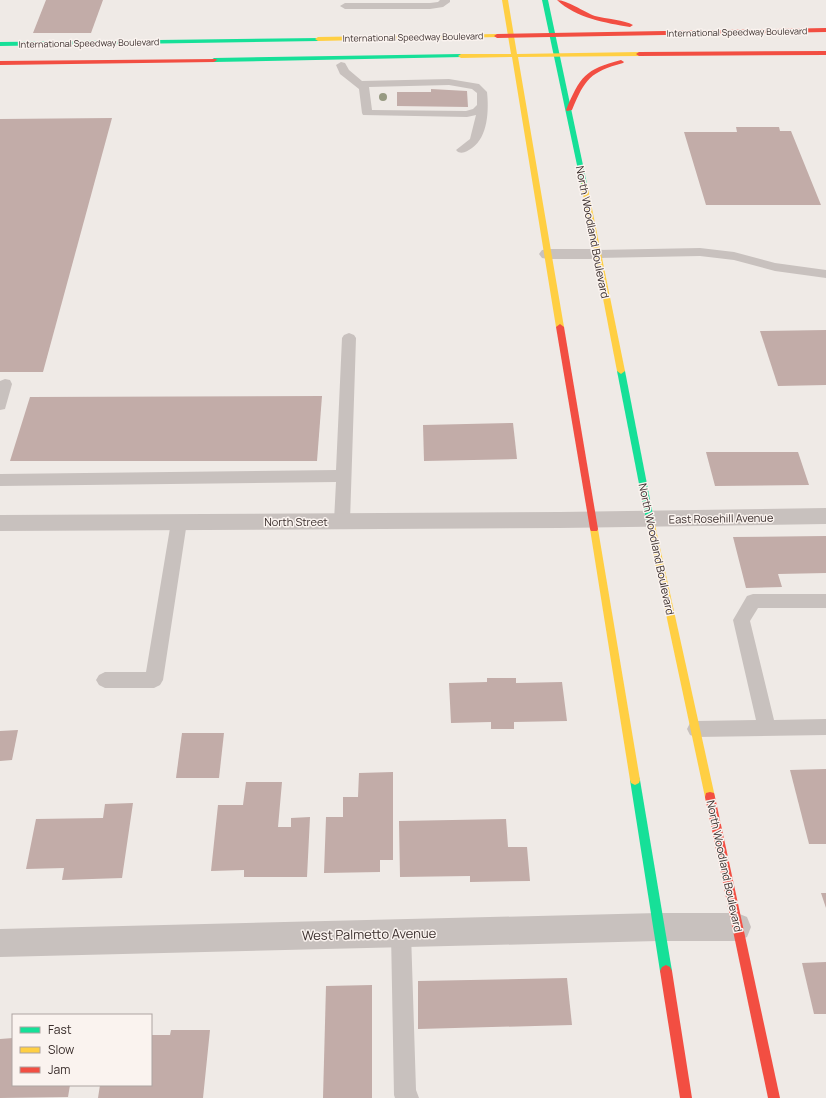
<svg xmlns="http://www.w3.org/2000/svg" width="826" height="1098" font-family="Manrope,sans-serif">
<rect width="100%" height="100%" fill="#efeae6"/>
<g fill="#c2aca8">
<path d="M46,0H103L91,33H33Z"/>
<path d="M431,89L467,91L468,107L397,106V92H431Z"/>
<path d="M112,118L43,372H0V119Z"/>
<path d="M736,127H779L780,131H791L821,205H706L684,132H737Z"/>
<path d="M826,330V385L778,386L760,331Z"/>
<path d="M322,396L317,461H10L30,397Z"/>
<path d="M513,423L517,459L424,461L423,425Z"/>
<path d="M706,452H798L809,485L715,486Z"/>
<path d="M826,536V573L778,574L782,587L746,588L733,537Z"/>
<path d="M487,678H516V683L562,682L567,721L514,722V729H491V722L451,723L449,683L487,682Z"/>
<path d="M18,730L12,760L0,761V731Z"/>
<path d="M182,733H224L219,778H176Z"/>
<path d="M826,769V844H809L790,770Z"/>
<path d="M393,772V860H380V872L324,873L326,817H343V797H358L359,773Z"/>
<path d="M246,782H282L278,827H291V818L310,817L307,877H244V870L211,871L218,805H243Z"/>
<path d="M133,803L122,878L62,880L64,868L26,869L36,819L103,818L105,804Z"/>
<path d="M506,819L508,847H527L530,881L470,882V876L400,877L399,821Z"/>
<path d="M821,893H826V908Z"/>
<path d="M826,962V1014H814L802,963Z"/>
<path d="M567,978L572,1025L418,1029V981Z"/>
<path d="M372,985V1098H323L326,986Z"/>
<path d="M171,1030H210L203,1098H98L100,1085H151V1035H170Z"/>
<path d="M13,1038V1085H70L68,1097L0,1098V1039Z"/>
</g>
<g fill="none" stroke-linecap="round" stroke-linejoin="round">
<g fill="#c8c1be" fill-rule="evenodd">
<path d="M440,0H450V2L443,7L430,9H345L340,6L345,3H430L438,2Z"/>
<path d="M341,62L345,63L349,70L362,81L449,79L479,84L487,92C489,110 488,137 472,148C467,151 464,154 458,152L456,150L470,139L476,115L467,117L363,115L362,113L359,89L340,74L336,65ZM449,85L472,89L477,93V105L473,109L466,111L372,110L369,87Z"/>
<path d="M700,248L734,252L775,263L826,270V278L775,271L734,260L700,256L597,258L593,257L591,254L593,251L597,250Z"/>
<path d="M349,333L354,335L356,338L350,521L348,525L342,527L336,525L334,521L336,482L0,486V474L336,470L342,338L344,335Z"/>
<path d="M5,379L10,380L12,384L5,409L0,410V381Z"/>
<path d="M179,516L185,518L187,522L163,680L160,685L154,688H105L99,685L96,680L99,675L105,672H146L171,522L173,518Z"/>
<path d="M753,594H826V608H758L750,621L774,720L826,719V735L696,737L690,735L687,729L690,723L696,721L756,720L733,620L747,596Z"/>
<path d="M401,923L408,926L411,933L416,1090L419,1098H395L394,1095L391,933L394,926Z"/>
</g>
<g fill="#c8c1be" fill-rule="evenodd">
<path d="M548,249H597L603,250L606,254L603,258L597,259H548L542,258L539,254L542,250Z"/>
<path d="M826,508V524L560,528L0,531V515L560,512Z"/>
<path d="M658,913H737L747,917L751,927L747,937L737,941H658L0,957V929Z"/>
</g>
<g fill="#16e098" fill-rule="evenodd">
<path d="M542,0H548L587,184L584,186L581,184Z"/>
<path d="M320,38L321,39L318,41L0,46V42Z"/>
<path d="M461,54L463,55V57L214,62L211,60L214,58Z"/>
<path d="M621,368L625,371L655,525L654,527H648L647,525L617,371Z"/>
<path d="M635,775L639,777L640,780L672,971L670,975L666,977L662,975L660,971L630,780L631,777Z"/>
</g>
<g fill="#ffcf43" fill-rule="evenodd">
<path d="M502,0H508L517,54L639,52L642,54L639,56L518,57L564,327L560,330L556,327L512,57L461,58L458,56L461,54H511Z"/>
<path d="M497,34L500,36L499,37L318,41L315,39L318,37Z"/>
<path d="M584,182L587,184L625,371L621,374L617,371L581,184Z"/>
<path d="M651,522L654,523L655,525L715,797L714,801L710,802L706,801L705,797L647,525L648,523Z"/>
<path d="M594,526L597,527L598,529L640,780L639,783L635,785L631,783L630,780L590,529L591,527Z"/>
</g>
<g fill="#f24e42" fill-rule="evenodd">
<path d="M557,0C567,0 584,12 595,16C606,19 625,20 633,25L630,27C606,23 576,18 557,0Z"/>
<path d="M826,28V32L497,38L494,36L497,34Z"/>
<path d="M826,51V55L639,56L636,54L639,52Z"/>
<path d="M216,59L217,60L214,62L0,65V61Z"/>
<path d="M621,60L624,62L623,63C590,72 585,79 572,110L567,111L566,110C580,77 585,69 621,60Z"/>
<path d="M560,324L564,327L598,529L597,531H591L590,529L556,327Z"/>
<path d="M710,792L714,793L715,797L780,1098H768L705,797L706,793Z"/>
<path d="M666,965L670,967L672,971L692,1098H680L660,971L662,967Z"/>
</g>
</g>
<circle fill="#979a82" cx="383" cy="97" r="4"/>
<g text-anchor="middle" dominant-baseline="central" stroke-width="3" stroke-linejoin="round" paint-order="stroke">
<g font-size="9" fill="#3a2e2c" stroke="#faf3ef">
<text transform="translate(737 32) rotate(-1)">International Speedway Boulevard</text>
<text transform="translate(413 37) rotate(-1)">International Speedway Boulevard</text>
<text transform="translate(89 43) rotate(-1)">International Speedway Boulevard</text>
</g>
<g font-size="11" fill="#3a2e2c" stroke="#faf3ef">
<text transform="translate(593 232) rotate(79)">North Woodland Boulevard</text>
<text transform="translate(721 518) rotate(-1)">East Rosehill Avenue</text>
<text x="296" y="521">North Street</text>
<text transform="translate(657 549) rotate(78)">North Woodland Boulevard</text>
<text transform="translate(725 866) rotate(78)">North Woodland Boulevard</text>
</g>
<g font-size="13" fill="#3a2e2c" stroke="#faf3ef">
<text transform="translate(369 934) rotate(-1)">West Palmetto Avenue</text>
</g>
</g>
<rect x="12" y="1014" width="140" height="72" fill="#faf3ef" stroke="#ada4a1"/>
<rect x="20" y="1027" width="20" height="6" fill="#16e098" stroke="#ada4a1"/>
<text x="48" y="1034" font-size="12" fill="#3a2e2c">Fast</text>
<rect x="20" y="1047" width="20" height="6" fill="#ffcf43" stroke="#ada4a1"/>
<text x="48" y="1054" font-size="12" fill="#3a2e2c">Slow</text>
<rect x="20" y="1067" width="20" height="6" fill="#f24e42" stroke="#ada4a1"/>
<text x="48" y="1074" font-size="12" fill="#3a2e2c">Jam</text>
</svg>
